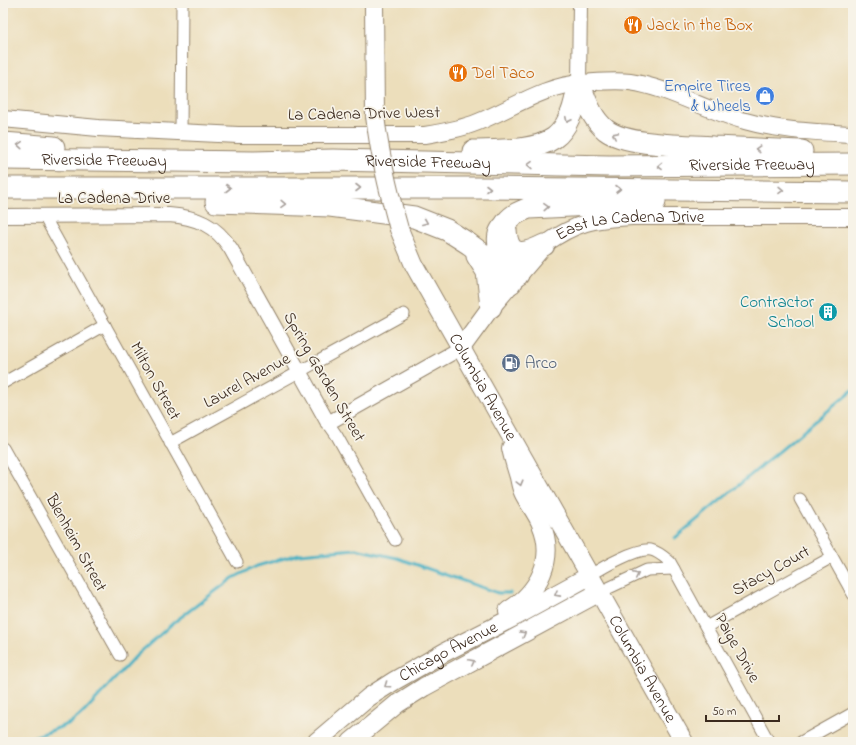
<svg xmlns="http://www.w3.org/2000/svg" width="856" height="745" font-family="'Indie Flower',sans-serif">
<rect width="100%" height="100%" fill="#f7f3e8"/>
<filter id="ink" filterUnits="userSpaceOnUse"><feTurbulence type="fractalNoise" baseFrequency=".025" numOctaves="2"/><feDisplacementMap in="SourceGraphic" scale="8" xChannelSelector="R" yChannelSelector="G"/><feConvolveMatrix kernelMatrix="1 2 1 2 8 2 1 2 1" color-interpolation-filters="sRGB"/></filter>
<filter id="wash" filterUnits="userSpaceOnUse"><feTurbulence type="fractalNoise" baseFrequency=".012" numOctaves="4" result="noise"/><feDisplacementMap in="SourceGraphic" scale="16" xChannelSelector="R" yChannelSelector="G"/><feGaussianBlur stdDeviation="0.9" result="paint"/><feColorMatrix in="noise" values="0 0 0 0 0 0 0 0 0 0 0 0 0 0 0 0 0 1.4 0 .05"/><feComposite in="paint" operator="in"/></filter>
<g filter="url(#wash)">
<rect width="100%" height="100%" fill="#ecdebb"/>
<g fill="none" stroke-linecap="round" stroke-linejoin="round">
<g stroke="#46b1c4" stroke-width="3">
<path d="M675,538L853,390"/>
<path d="M18,742L48,732L70,723L84,712L136,656L173,623L233,578L257,566L299,554L356,549L397,558L498,593H510"/>
</g>
</g>
</g>
<g filter="url(#ink)">
<g fill="none" stroke-linecap="round" stroke-linejoin="round">
<defs>
<g id="minor">
<path d="M181,132L182,3"/>
<path d="M44,216L237,562"/>
<path d="M3,383L105,325"/>
<path d="M328,423L337,436L395,540"/>
<path d="M170,443L404,314"/>
<path d="M3,448L120,655"/>
<path d="M800,499L853,594"/>
<path d="M591,575C603,567 637,548 651,550C659,552 664,557 670,562L769,742"/>
<path d="M600,592L647,570L674,569"/>
<path d="M706,627L832,557"/>
<path d="M801,742L853,713"/>
</g>
<g id="tertiary">
<path d="M579,83L580,3"/>
<path d="M3,216L169,215C196,217 216,225 231,249L328,423L461,348"/>
</g>
<g id="secondary">
<path d="M3,119L98,128L238,135H425C443,132 461,129 478,122C511,109 545,85 582,83C598,82 615,80 630,82C671,88 706,111 745,121C780,131 817,132 853,134"/>
<path id="s1" d="M544,245C576,222 594,219 632,217H853"/>
</g>
<g id="primary">
<path d="M374,3L375,116"/>
<path id="s2" d="M399,229L414,265L684,742"/>
<path d="M461,348L491,307L544,245"/>
<path d="M508,611C539,592 556,559 541,524C537,513 528,503 523,492C521,488 520,482 519,477C516,467 513,458 511,448"/>
<path id="s3" d="M316,742L369,697L394,681L445,652L516,616L591,575"/>
<path d="M351,742L397,704L424,687L600,592"/>
</g>
<g id="motorway">
<path d="M579,83C586,100 591,118 606,130C627,146 686,145 713,147C743,148 772,150 802,151"/>
<path d="M3,143L54,147"/>
<path d="M473,151C496,150 534,152 554,138C561,133 566,125 569,118C575,108 576,94 579,83"/>
<path id="s4" d="M3,159L254,162L333,160L609,166L853,164"/>
<path d="M3,188H484L853,192"/>
<path d="M216,202L330,206L414,217L447,230L469,244L487,257L511,283"/>
<path d="M506,230C508,259 524,255 544,245"/>
<path d="M477,256L487,272L491,307"/>
<path d="M518,275C509,265 495,249 499,234C500,231 502,228 504,226C510,216 518,212 529,208L655,202"/>
</g>
</defs>
<use href="#minor" stroke="#94846c" stroke-width="13"/>
<use href="#tertiary" stroke="#94846c" stroke-width="16"/>
<use href="#secondary" stroke="#94846c" stroke-width="18"/>
<use href="#primary" stroke="#94846c" stroke-width="20"/>
<use href="#motorway" stroke="#94846c" stroke-width="23"/>
<use href="#minor" stroke="#fff" stroke-width="11"/>
<use href="#tertiary" stroke="#fff" stroke-width="14"/>
<use href="#secondary" stroke="#fff" stroke-width="16"/>
<use href="#primary" stroke="#fff" stroke-width="18"/>
<use href="#motorway" stroke="#fff" stroke-width="21"/>
<defs>
<path id="primary-bridge" d="M375,116C380,157 388,190 399,229"/>
</defs>
<use href="#primary-bridge" stroke="#94846c" stroke-width="20" stroke-linecap="butt"/>
<use href="#primary-bridge" stroke="#fff" stroke-width="18"/>
</g>
<defs><path id="oneway-chevron" d="M-2-3.5L2.5 0L-2 3.5" fill="none" stroke-width="1.6" stroke-linecap="round" stroke-linejoin="round"/></defs>
<g stroke="#a79f9a">
<use href="#oneway-chevron" transform="translate(568 120) rotate(116)"/>
<use href="#oneway-chevron" transform="translate(615 135) rotate(-153)"/>
<use href="#oneway-chevron" transform="translate(20 145) rotate(-176)"/>
<use href="#oneway-chevron" transform="translate(758 149) rotate(-177)"/>
<use href="#oneway-chevron" transform="translate(530 165) rotate(-179)"/>
<use href="#oneway-chevron" transform="translate(660 166) rotate(179)"/>
<use href="#oneway-chevron" transform="translate(228 188)"/>
<use href="#oneway-chevron" transform="translate(358 188)"/>
<use href="#oneway-chevron" transform="translate(488 188)"/>
<use href="#oneway-chevron" transform="translate(618 189)"/>
<use href="#oneway-chevron" transform="translate(781 190) rotate(1)"/>
<use href="#oneway-chevron" transform="translate(283 204) rotate(2)"/>
<use href="#oneway-chevron" transform="translate(546 207) rotate(-3)"/>
<use href="#oneway-chevron" transform="translate(425 222) rotate(22)"/>
<use href="#oneway-chevron" transform="translate(520 483) rotate(75)"/>
<use href="#oneway-chevron" transform="translate(636 575) rotate(-26)"/>
<use href="#oneway-chevron" transform="translate(557 594) rotate(151)"/>
<use href="#oneway-chevron" transform="translate(523 634) rotate(-29)"/>
<use href="#oneway-chevron" transform="translate(472 662) rotate(-27)"/>
<use href="#oneway-chevron" transform="translate(387 685) rotate(145)"/>
</g>
</g>
<defs>
<symbol id="restaurant-disc" viewBox="-11 -11 22 22"><circle r="9.5" fill="#e8710a" stroke="#f7f3e8"/><path d="M-5-6h1v4h1v-4h1v4h1v-4h1v5L-1.5 .5V6h-2V.5L-5-1ZM5-6V6H3V1.5H1.5Q1.5-4 5-6Z" fill="#fff"/></symbol>
<symbol id="shop-disc" viewBox="-11 -11 22 22"><circle r="9.5" fill="#3f7fe0" stroke="#f7f3e8"/><path d="M-5-2.5h2.3a2.7 3.5 0 0 1 5.4 0H5L5.5 6h-11ZM-1.5-2.5h3a1.5 2.3 0 0 0-3 0Z" fill="#fff"/></symbol>
<symbol id="building-disc" viewBox="-11 -11 22 22"><circle r="9.5" fill="#0f9aa8" stroke="#f7f3e8"/><path d="M-4-6H4V6H1V3H-1V6H-4ZM-2.5-4.3h1.7v1.8h-1.7ZM.8-4.3h1.7v1.8H.8ZM-2.5-1h1.7V.8h-1.7ZM.8-1h1.7V.8H.8Z" fill="#fff"/></symbol>
<symbol id="fuel-disc" viewBox="-11 -11 22 22"><circle r="9.5" fill="#5c6f8a" stroke="#f7f3e8"/><path d="M-5.5-6h7V0h2V4h1.3V-2.5L3-4.5l.8-.8L6-3V5H2.5V1h-1V6h-7ZM-4.2-4.7v3.2H.2V-4.7Z" fill="#fff"/></symbol>
</defs>
<g fill-rule="evenodd">
<use href="#restaurant-disc" x="622" y="14" width="22" height="22"/>
<use href="#restaurant-disc" x="447" y="62" width="22" height="22"/>
<use href="#shop-disc" x="754" y="85" width="22" height="22"/>
<use href="#building-disc" x="817" y="301" width="22" height="22"/>
<use href="#fuel-disc" x="500" y="352" width="22" height="22"/>
</g>
<g text-anchor="middle" dominant-baseline="central" stroke-width="3.5" stroke-linejoin="round" paint-order="stroke">
<g font-size="17" fill="#c56008" stroke="#f7f3e8" text-anchor="start">
<text x="647" y="25">Jack in the Box</text>
<text x="472" y="73">Del Taco</text>
</g>
<g font-size="17" fill="#366cbe" stroke="#f7f3e8" text-anchor="end">
<text x="751" y="86">Empire Tires<tspan x="751" dy="20">&amp; Wheels</tspan></text>
</g>
<g font-size="17" fill="#3b2a1e" stroke="#f7f3e8">
<text transform="translate(364 114) rotate(-1)">La Cadena Drive West</text>
<text stroke="none"><textPath href="#s4" startOffset="101">Riverside Freeway</textPath></text>
<text stroke="none"><textPath href="#s4" startOffset="425">Riverside Freeway</textPath></text>
<text stroke="none"><textPath href="#s4" startOffset="749">Riverside Freeway</textPath></text>
<text x="114" y="198">La Cadena Drive</text>
<text stroke="none"><textPath href="#s1" startOffset="91">East La Cadena Drive</textPath></text>
<text transform="translate(324 377) rotate(60)">Spring Garden Street</text>
<text transform="translate(155 381) rotate(61)">Milton Street</text>
<text transform="translate(247 381) rotate(-29)">Laurel Avenue</text>
<text stroke="none"><textPath href="#s2" startOffset="179">Columbia Avenue</textPath></text>
<text transform="translate(76 543) rotate(61)">Blenheim Street</text>
<text transform="translate(771 571) rotate(-29)">Stacy Court</text>
<text transform="translate(737 648) rotate(61)">Paige Drive</text>
<text stroke="none"><textPath href="#s3" startOffset="161">Chicago Avenue</textPath></text>
<text stroke="none"><textPath href="#s2" startOffset="503">Columbia Avenue</textPath></text>
</g>
<g font-size="17" fill="#0d838f" stroke="#f7f3e8" text-anchor="end">
<text x="814" y="302">Contractor<tspan x="814" dy="20">School</tspan></text>
</g>
<g font-size="17" fill="#4e5e75" stroke="#f7f3e8" text-anchor="start">
<text x="525" y="363">Arco</text>
</g>
</g>
<rect width="856" height="745" fill="none" stroke="#f7f3e8" stroke-width="16"/>
<path d="M706 715v6h73v-6" fill="none" stroke="#3b2a1e" stroke-width="2"/>
<text x="712" y="715" font-size="12" fill="#3b2a1e" stroke="#f7f3e8" stroke-width="3" paint-order="stroke">50 m</text>
</svg>
